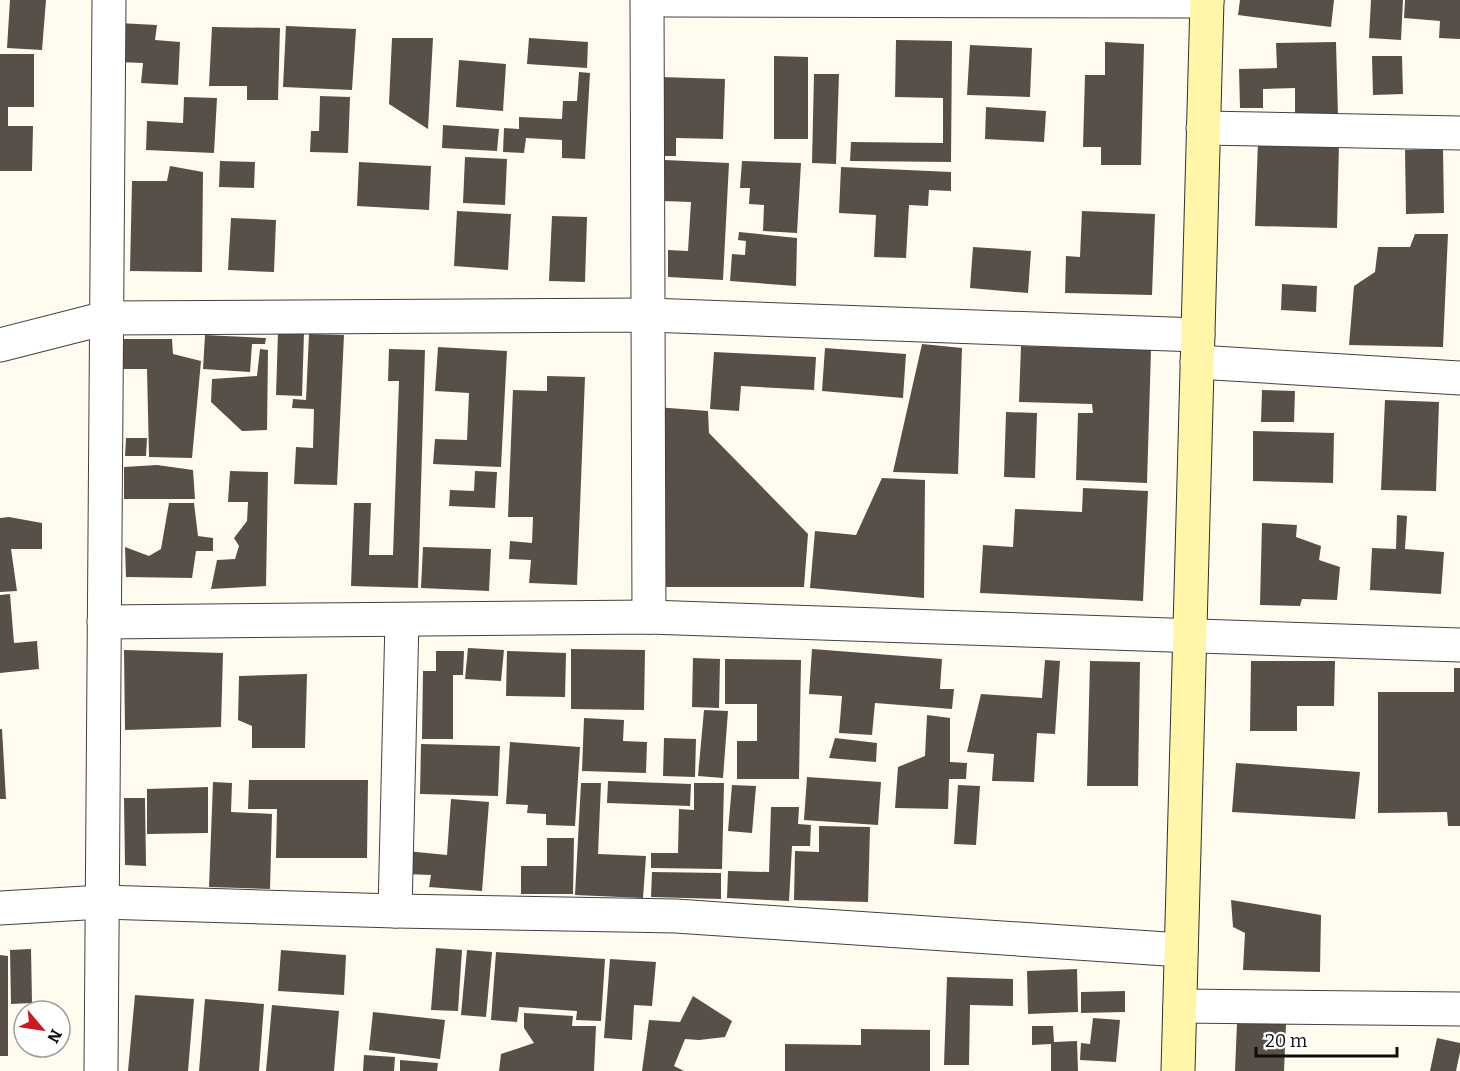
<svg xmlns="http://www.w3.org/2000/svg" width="1460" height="1071" font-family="Bitter,serif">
<rect width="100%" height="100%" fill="#fffcef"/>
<g fill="#584f49">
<path d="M10,0H46L42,50L7,48Z"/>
<path d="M1240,0H1334L1331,27L1238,15Z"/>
<path d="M1371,0H1403L1401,40L1369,38Z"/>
<path d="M1405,0H1460V39L1439,38L1440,21L1404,18Z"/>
<path d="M118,23L157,25L155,40L180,42L178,85L141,83L143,63L117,62Z"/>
<path d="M286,26L356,29L352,90L283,87Z"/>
<path d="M212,27L280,28L278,100H247V86H209Z"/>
<path d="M392,38H433L428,129L389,104Z"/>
<path d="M529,38L588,42L587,68L527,64Z"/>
<path d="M896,40L952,41L951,162L850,161L851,142L943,143V98L895,97Z"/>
<path d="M1105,42L1144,44L1141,165H1101V147H1083L1085,75H1105Z"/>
<path d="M1336,42L1338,116H1295V88L1263,89V108H1240L1239,69L1277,68L1276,43Z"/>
<path d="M970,45L1032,48L1030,97L967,95Z"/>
<path d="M0,54H34V107H8V126H33L32,171H0Z"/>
<path d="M774,56L808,57V139H774Z"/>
<path d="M1372,56H1402L1403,94L1373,95Z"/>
<path d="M459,60L506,64L503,111L456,107Z"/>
<path d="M579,72L590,73L585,159L562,158V140L526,138L524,153L503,152L504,128L519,129V117L562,119L563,101H577Z"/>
<path d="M814,74H839L836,164L812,163Z"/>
<path d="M660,77L725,79L723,139L676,138V156H658Z"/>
<path d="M320,96L350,97L348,153L310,152L311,131H319Z"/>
<path d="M184,97L217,98L214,153L146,150L147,121L183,123Z"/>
<path d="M986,107L1046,111L1044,142L985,139Z"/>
<path d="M443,125L499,129L497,151L442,148Z"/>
<path d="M1258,141L1339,143L1337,228L1255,226Z"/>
<path d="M1443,149L1444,213L1406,214L1405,150Z"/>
<path d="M465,157L507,159L505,205L463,203Z"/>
<path d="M665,160L729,163L723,280L668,277V250L688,251L691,202L663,201Z"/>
<path d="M220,161L255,162L254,188L219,187Z"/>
<path d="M742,161L801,163L797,233L763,231L764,205L749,204L750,188H740Z"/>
<path d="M359,162L431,166L429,210L357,206Z"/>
<path d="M170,166L203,172L202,272L130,271L132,181H167Z"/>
<path d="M841,167L951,172V191L929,190L928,206L909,205L906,258L874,257L876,215L839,213Z"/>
<path d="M457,211L511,214L508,270L454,266Z"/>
<path d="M1082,211L1155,214L1152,295L1065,293L1066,256L1080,257Z"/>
<path d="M552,216L587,217L585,282L549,281Z"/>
<path d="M231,218L276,220L274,272L228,270Z"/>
<path d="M739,232L797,238L796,286L730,281L732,254L745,255L746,241L738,240Z"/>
<path d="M1415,234H1448L1443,347L1349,345L1354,286L1375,272L1378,247H1410Z"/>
<path d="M973,247L1031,251L1028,293L970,288Z"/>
<path d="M1282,284L1317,286L1316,312L1281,310Z"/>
<path d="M278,332L304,333L302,396L276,395Z"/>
<path d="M309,334L344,335L337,485L294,484L296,447L313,448L314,409L292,408L293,399L306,400Z"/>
<path d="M205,335L266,338L265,344H252L250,372L203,369Z"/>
<path d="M124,339H172L173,354L201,361L192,458L149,457L147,369H122Z"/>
<path d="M922,344L962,348L958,474L893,472Z"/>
<path d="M1021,346L1151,350L1147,483L1076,480L1078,413H1093L1092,404L1019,402Z"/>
<path d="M438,347L507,351L501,467L433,464L435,439L467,440L469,393L435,391Z"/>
<path d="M825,348L906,354L903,398L822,391Z"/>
<path d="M260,349L268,350L267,430L242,431L211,402L212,379L257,376Z"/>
<path d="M389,349L425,350L418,588L351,586L354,503H371L369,555H393L399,381H388Z"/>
<path d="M714,352L816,357L814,390L741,386L739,411L710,409Z"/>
<path d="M547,376L585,377L577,585L529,583L531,560L509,559L510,541L532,543L533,517H508L513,390L547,391Z"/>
<path d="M1262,390L1295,391L1294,422H1261Z"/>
<path d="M1385,400L1439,402L1436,491L1381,490Z"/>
<path d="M656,407L708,411L709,433L808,534L804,587H652Z"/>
<path d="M1006,412L1037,413L1035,478L1004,477Z"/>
<path d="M1253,431L1334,433L1333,483L1253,481Z"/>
<path d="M126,438H147L146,456H125Z"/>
<path d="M157,465L193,470L195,499H124V467Z"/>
<path d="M230,471L268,472L266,586L211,589L217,560L235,559L239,546L234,538L247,521L248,502H228Z"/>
<path d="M475,471L497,472L495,508L449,506L450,490L474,491Z"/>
<path d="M882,478L925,480L924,598L810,588L815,531L856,535Z"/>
<path d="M1083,488L1148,491L1143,601L980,593L983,545L1013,547L1015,509L1082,512Z"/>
<path d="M169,503H194L198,536L213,538V551H196L192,578L126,577L125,547L149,556L161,549Z"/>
<path d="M1397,515L1407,516L1405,549L1444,552L1441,594L1370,590L1372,548L1396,549Z"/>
<path d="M9,517L42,523V549H11L17,591L0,592V518Z"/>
<path d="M1262,523L1297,525L1296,537L1321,546L1319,560L1340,567L1337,600L1302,599L1300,606L1260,605Z"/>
<path d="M423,547L491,549L489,591L421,588Z"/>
<path d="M10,594L14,643L37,641L39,669L0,673V595Z"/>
<path d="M468,648L504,650L501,681L465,679Z"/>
<path d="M571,649L645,650L644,710L571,709Z"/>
<path d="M812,649L942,659L940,689H954L952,709L875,703L872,735L839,733L842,696L809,694Z"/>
<path d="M124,650L223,653L221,727L125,730Z"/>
<path d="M436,651H464L463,675H453V739H422L423,671H436Z"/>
<path d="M507,651L566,653L565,697L506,696Z"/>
<path d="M693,658L720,659L719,708L692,707Z"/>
<path d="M725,659L801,660L799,779H737V741H757V704H725Z"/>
<path d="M1045,660L1060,661L1055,734L1037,733L1034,782L992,781L994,754L967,752L981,694L1042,698Z"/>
<path d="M1090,661L1140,662L1138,786H1087Z"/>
<path d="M1251,661H1335L1334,706H1297V731H1250Z"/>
<path d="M1454,668H1460V826H1448L1447,812L1378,813V692H1454Z"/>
<path d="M307,674L305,748H252V726L238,720L239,676Z"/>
<path d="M704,710L728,711L723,778L698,776Z"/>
<path d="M927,715L950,718V762L967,763L966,779H949L948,809L895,808L898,767L925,756Z"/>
<path d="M584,718L624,720L623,741L647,742L646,773L582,771Z"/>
<path d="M0,729H2L6,799H0Z"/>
<path d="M664,738L696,739L695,777L663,776Z"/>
<path d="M835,738L877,743L876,762L829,758Z"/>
<path d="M510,742L580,747L575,826L546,825V814L527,813L528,805L506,804Z"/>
<path d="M421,744L500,746L498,796L420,794Z"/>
<path d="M1236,763L1360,772L1355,819L1232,812Z"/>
<path d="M807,777L881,782L878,825L804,820Z"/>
<path d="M249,780H368L367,858H276L277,809H248Z"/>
<path d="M608,781L691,784L690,806L607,803Z"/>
<path d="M213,782L232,783L231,812L272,814L270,889L209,887Z"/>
<path d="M581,783H601L598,854L646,856L643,898L575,895Z"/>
<path d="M694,783H724L722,869L651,868V853H678L679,809L694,810Z"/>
<path d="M732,785L756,786L752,833L728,831Z"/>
<path d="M958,785L980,786L976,845L954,844Z"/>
<path d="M208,787V833L147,834V789Z"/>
<path d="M124,798H145L146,866L125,865Z"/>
<path d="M451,799L489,802L482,891L429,887L431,875L405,874L406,851L447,855Z"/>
<path d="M771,807H799L798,824L811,825L810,846H792L789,901L727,898L728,871L769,872Z"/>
<path d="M819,826L870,827L868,902L794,900L795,851L819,852Z"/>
<path d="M547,838H574L573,894H521V866H547Z"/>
<path d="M652,872L721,873V899L651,897Z"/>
<path d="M1231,900L1321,915L1320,972L1243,970L1245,933L1233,927Z"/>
<path d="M436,948L462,950L458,1011L431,1010Z"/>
<path d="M31,949L32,1003L11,1004L10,950Z"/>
<path d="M281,950L346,955L344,995L278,991Z"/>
<path d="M467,950L492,952L486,1017L461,1015Z"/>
<path d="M496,952L605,959L601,1021L576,1020L577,1011L519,1007L517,1022L491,1020Z"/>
<path d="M0,955L8,956V1056H0Z"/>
<path d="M610,959L656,962L652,1006L634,1005L632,1040L604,1038Z"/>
<path d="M1077,969L1078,1012L1028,1014L1027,971Z"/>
<path d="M947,977L1013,979V1006L970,1005L969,1065H944Z"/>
<path d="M1125,991V1012L1081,1013V992Z"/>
<path d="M135,995L194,999L188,1071H128Z"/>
<path d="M693,996L732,1021L725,1037L699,1040L685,1039L674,1066L684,1071H642L649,1020L680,1022Z"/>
<path d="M205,999L264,1004L259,1071H199Z"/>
<path d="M272,1005L339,1011L334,1071H266Z"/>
<path d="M373,1012L445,1020L440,1059L369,1050Z"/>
<path d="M524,1013L573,1016L572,1026H596L594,1071H499L501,1054L534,1043L524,1028Z"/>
<path d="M1093,1018L1120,1020L1116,1062L1080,1060L1081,1043L1090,1044Z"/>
<path d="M1237,1023L1286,1024L1284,1071H1235Z"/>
<path d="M1032,1026H1053L1054,1042L1077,1041L1078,1071H1051V1044L1032,1045Z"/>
<path d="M861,1029L930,1030V1071H785V1044L861,1045Z"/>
<path d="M1437,1038L1460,1043V1052L1456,1071H1430Z"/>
<path d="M364,1055L395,1057L394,1071H363Z"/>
<path d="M400,1060L438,1063L437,1071H400Z"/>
</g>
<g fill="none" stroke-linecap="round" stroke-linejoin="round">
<defs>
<g id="street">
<path d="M647,0L649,617"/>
<path d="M666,0L1207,1"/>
<path d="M1203,128L1460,133"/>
<path d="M0,345L106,318L648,315L1198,335"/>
<path d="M1197,362L1460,378"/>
<path d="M104,622L649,617L1460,645"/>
<path d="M0,908L102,902L395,911L676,916L1181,950"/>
<path d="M395,911L402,620"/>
<path d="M1180,1006L1460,1009"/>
<path d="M101,1071L109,0"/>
</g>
<path id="secondary" d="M1178,1071L1207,0"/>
</defs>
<use href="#street" stroke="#414141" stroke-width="35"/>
<use href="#secondary" stroke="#303030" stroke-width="35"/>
<use href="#street" stroke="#fff" stroke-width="33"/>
<use href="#secondary" stroke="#fff6aa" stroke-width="33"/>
</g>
<g transform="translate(42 1029) rotate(119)"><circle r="28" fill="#ffffff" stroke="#9f9f9f" stroke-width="1.5"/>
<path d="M0-4.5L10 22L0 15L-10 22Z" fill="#ca1b23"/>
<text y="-9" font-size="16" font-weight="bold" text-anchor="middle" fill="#0e0e0e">N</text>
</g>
<path d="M1256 1047v9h141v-9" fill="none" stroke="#0e0e0e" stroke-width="3"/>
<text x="1265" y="1047" font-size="18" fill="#0e0e0e" stroke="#ffffff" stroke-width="4.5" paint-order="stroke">20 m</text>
</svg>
